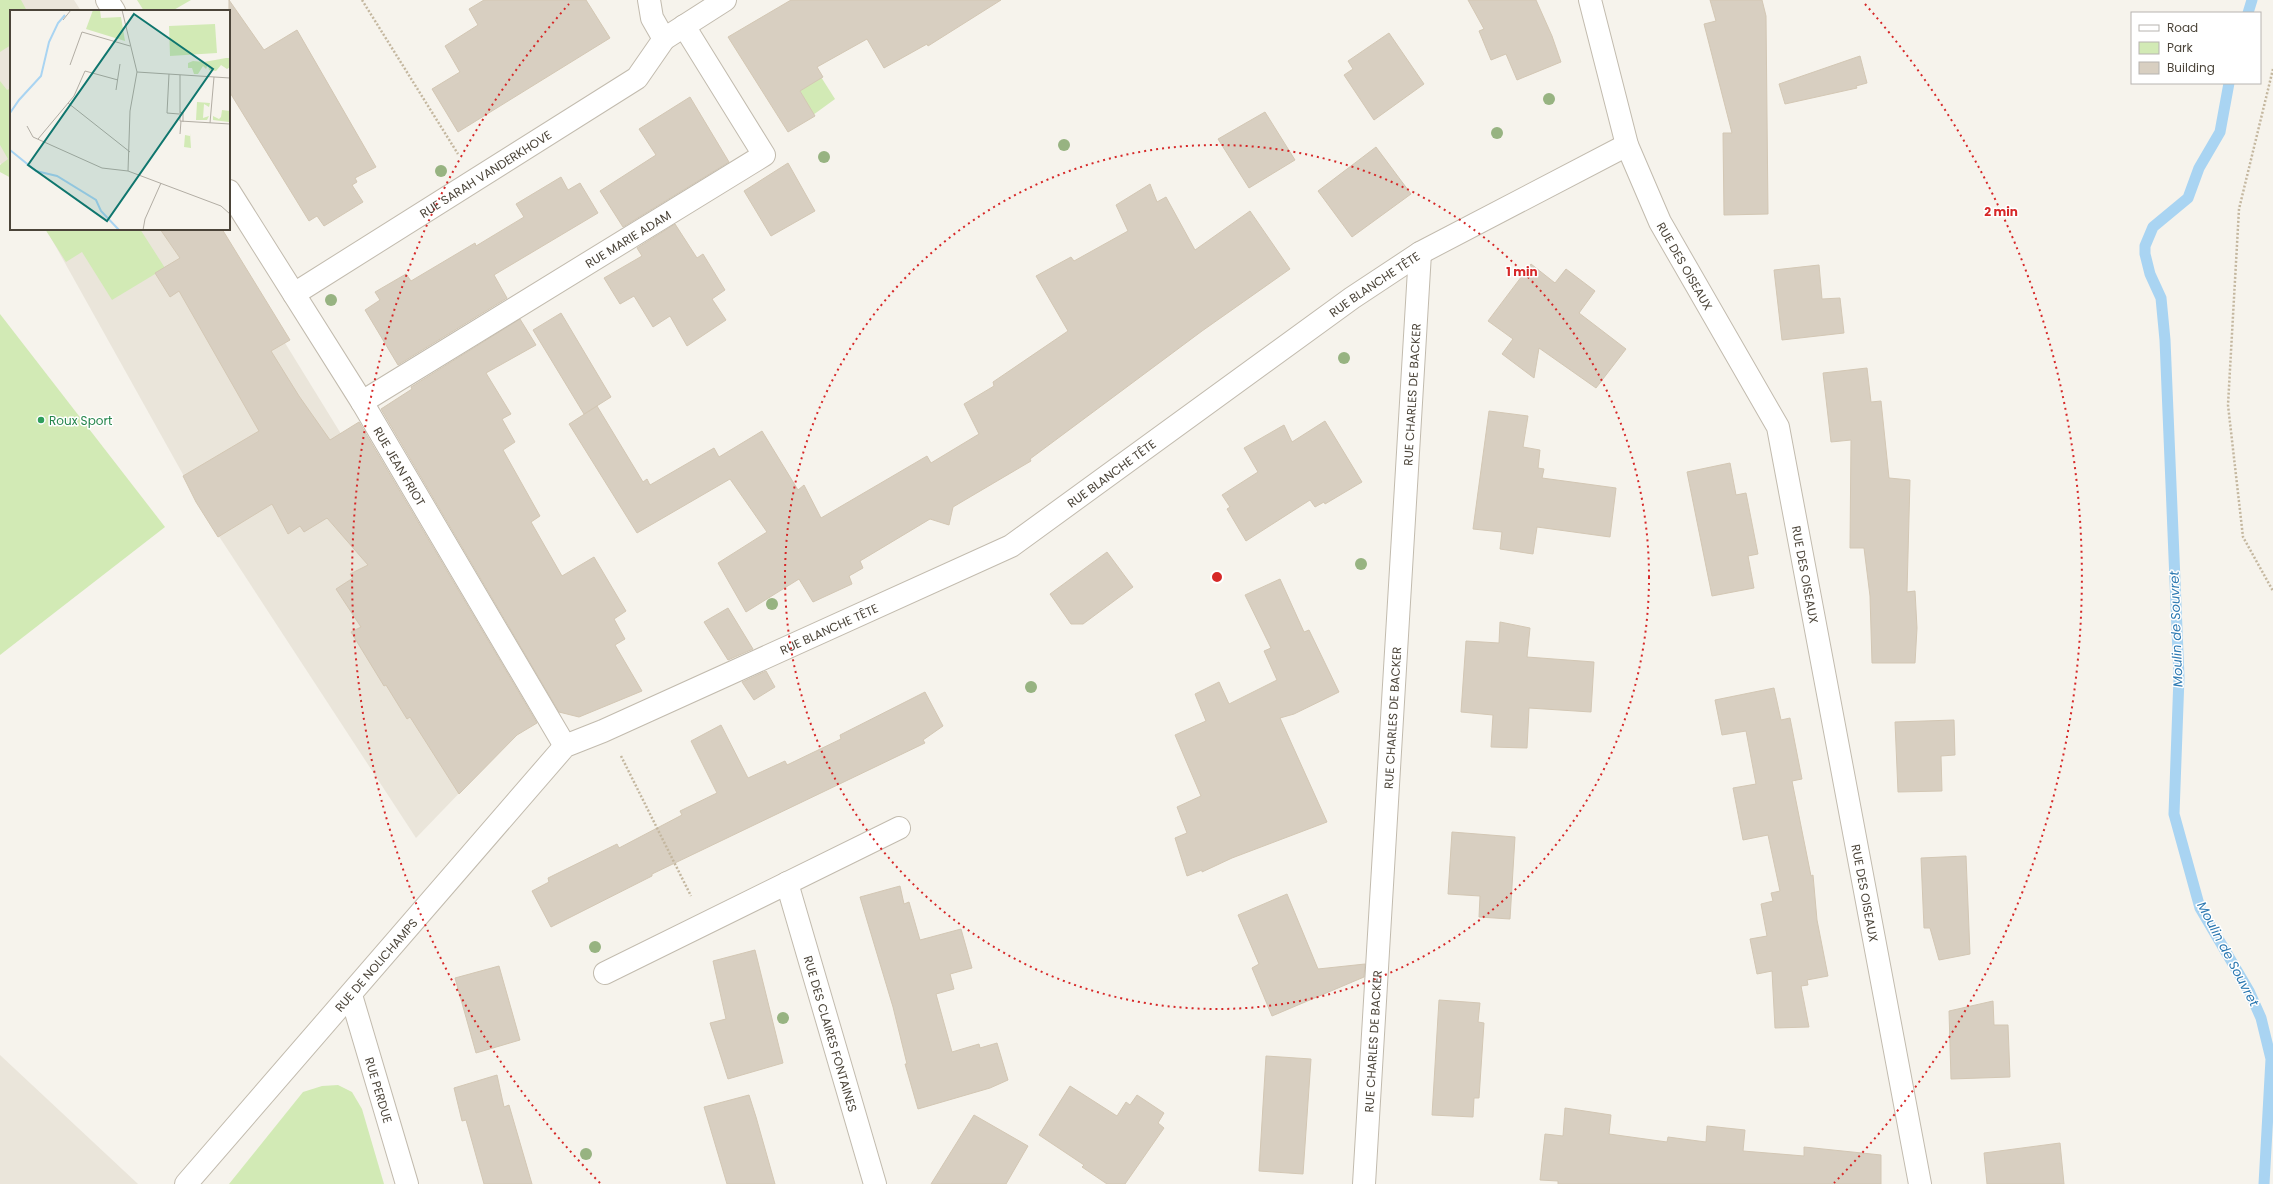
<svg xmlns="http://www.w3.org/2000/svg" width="2273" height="1184" font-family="Poppins,sans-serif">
<rect width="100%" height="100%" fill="#f6f3ec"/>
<g fill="#eae5da">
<path d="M0,0H74L81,11H11V174L0,163Z"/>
<path d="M46,229H215L522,728L416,838L209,521Z"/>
<path d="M0,1055L138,1184H0Z"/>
</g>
<g fill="#d2eab5">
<path d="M0,0H21L27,11H11V45L0,52Z"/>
<path d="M137,0H191L172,11H144Z"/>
<path d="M784,60L821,77L835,99L813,115Z"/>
<path d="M0,81L7,90L11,88V178L0,172V165L8,159L0,145Z"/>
<path d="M45,229H140L165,268L112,300L82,252L66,262Z"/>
<path d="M0,314L165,527L0,655Z"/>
<path d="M338,1085L352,1092L362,1109L384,1184H229L303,1092L322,1086Z"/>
</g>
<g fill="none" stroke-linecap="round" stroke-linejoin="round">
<g stroke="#a9d4f2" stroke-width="11">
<path d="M2248,13L2252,0"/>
<path d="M2229,83L2220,132L2199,168L2188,198L2153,227L2145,246V254L2150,274L2161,298L2165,340L2179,677L2174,814L2200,908L2249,991L2261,1018L2271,1059L2264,1184"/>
</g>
</g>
<g fill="#d8cfc1" stroke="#d3c7b4">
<path d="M229,0L264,50L297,30L376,167L355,178L357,182L352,185L363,202L324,226L317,216L309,221L229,91Z"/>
<path d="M484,0H586L610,38L458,132L432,89L460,72L445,46L478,25L469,9Z"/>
<path d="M791,0H1001L928,46L927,44L884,68L867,39L817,67L823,77L800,91L815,116L788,132L728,37Z"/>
<path d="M1468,0H1536L1552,36L1561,62L1517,80L1506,54L1491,60L1479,31L1484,29Z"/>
<path d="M1710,0H1762L1766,16L1768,214L1724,215L1723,133H1732L1704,24L1716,21Z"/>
<path d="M1389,33L1424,84L1374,120L1344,75L1353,69L1348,61Z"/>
<path d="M1860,56L1867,83L1856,86L1857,88L1785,104L1779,84Z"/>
<path d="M690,97L729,162L623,227L600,191L656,155L639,129Z"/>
<path d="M1265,112L1295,160L1249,188L1218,139Z"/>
<path d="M1376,147L1411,194L1352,237L1318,191Z"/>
<path d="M788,163L815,211L771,236L744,191Z"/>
<path d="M561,177L568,190L580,183L598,213L494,275L507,298L398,365L365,310L380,300L375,292L406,274L411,281L475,243L476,246L524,217L516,204Z"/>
<path d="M1150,184L1157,202L1166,197L1195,250L1250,211L1290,269L1202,331L1030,459L1031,461L953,507L949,525L930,519L860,561L863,568L849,576L852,584L813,602L799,579L746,612L718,563L767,532L730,479L637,533L569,424L597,406L643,482L647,479L650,485L714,448L719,457L762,431L798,490L804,485L821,518L927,456L931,463L979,434L964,404L994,386L993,382L1068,331L1036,276L1071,257L1074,261L1128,231L1116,205Z"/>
<path d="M675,224L697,258L703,254L725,290L712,299L726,320L687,346L670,316L653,327L634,296L620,304L604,278L642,256L637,248Z"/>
<path d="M160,229H222L290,340L271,351L299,396L330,440L359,422L537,723L517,735L459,794L410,717L407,719L386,685L384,686L351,632L361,627L336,589L353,578L350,574L368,565L327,518L304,532L300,526L288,534L272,504L218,537L196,502L183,476L259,431L179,291L170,297L155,273L180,258Z"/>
<path d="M1531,264L1555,283L1566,269L1595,291L1579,313L1626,349L1596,388L1539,348L1534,378L1502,354L1513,339L1488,321Z"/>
<path d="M1819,265L1822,299L1840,298L1844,333L1782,340L1774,270Z"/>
<path d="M561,313L611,397L584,414L533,330Z"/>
<path d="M520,319L536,345L486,373L511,414L502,419L515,442L503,450L540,516L531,522L562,576L594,557L626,611L614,619L625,639L615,645L642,691L579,717L559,712L381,409L412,389L411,387Z"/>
<path d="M1867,368L1871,402L1881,401L1889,478L1910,480L1907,592L1915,591L1917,628L1915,663H1872L1870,596L1864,548H1850L1851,440L1831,442L1823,373Z"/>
<path d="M1489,411L1528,416L1523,447L1540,450L1538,468L1544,469L1542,478L1616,488L1610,537L1537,527L1533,554L1500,549L1502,532L1473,529Z"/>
<path d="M1325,421L1362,482L1325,504L1324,502L1315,507L1310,500L1246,541L1227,509L1230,507L1222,495L1258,472L1244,448L1284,425L1292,442Z"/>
<path d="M1730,463L1736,495L1746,493L1758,554L1748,556L1754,588L1712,596L1687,472Z"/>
<path d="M1107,552L1133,587L1083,624H1071L1050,594Z"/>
<path d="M1280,579L1304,632L1309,630L1339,692L1294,714L1280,718L1327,822L1232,858L1202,872V870L1187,876L1175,838L1187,833L1177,807L1201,796L1175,735L1206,721L1195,694L1219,682L1229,704L1277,680L1264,651L1271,648L1245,595Z"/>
<path d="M728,608L753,649L728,660L704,622Z"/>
<path d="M1500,622L1530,628L1527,657L1594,662L1591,712L1529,708L1527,748L1491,747L1493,715L1461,712L1466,641L1499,643Z"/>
<path d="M766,671L775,687L754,700L742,682Z"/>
<path d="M1774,688L1781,720L1790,718L1802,779L1792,781L1811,876L1813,875L1817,920L1828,976L1807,980L1808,985L1801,986L1809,1027L1775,1028L1772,971L1757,974L1750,939L1767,936L1761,904L1773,901L1771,893L1780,891L1768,835L1743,840L1733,788L1756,784L1746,731L1722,735L1715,700Z"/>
<path d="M925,692L943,726L923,740L925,743L652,874V876L551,927L532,891L549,882L548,878L617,844L619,848L682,815L680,811L717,793L691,741L721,725L748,778L785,761L787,765L841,739L840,735Z"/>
<path d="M1954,720L1955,755L1941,756L1942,791L1898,792L1895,722Z"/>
<path d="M1452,832L1515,837L1510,919L1479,917L1480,896L1448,894Z"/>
<path d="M1966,856L1970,954L1939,960L1930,928H1924L1921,858Z"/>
<path d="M900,886L904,904L909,902L920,940L961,929L972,968L950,974L954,989L936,994L952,1052L979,1044L980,1048L997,1043L1008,1080L990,1088L918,1109L905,1064H907L893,1007L860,897Z"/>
<path d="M1287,894L1318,969L1365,964L1364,977L1272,1016L1252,968L1259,964L1238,915Z"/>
<path d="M755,950L783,1063L728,1079L710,1023L726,1019L713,961Z"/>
<path d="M499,966L520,1040L476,1053L455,978Z"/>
<path d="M1439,1000L1480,1003L1478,1022L1484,1023L1479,1098H1474L1473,1117L1432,1115Z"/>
<path d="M1993,1001L1994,1025H2008L2010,1077L1951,1079L1949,1011Z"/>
<path d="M1266,1056L1311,1059L1303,1174L1259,1171Z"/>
<path d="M497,1075L504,1107L509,1105L532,1184H484L466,1120L462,1121L454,1088Z"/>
<path d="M1070,1086L1117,1116L1126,1102L1130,1105L1137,1095L1164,1113L1158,1123L1164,1128L1125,1184H1107L1082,1167L1084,1165L1039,1135Z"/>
<path d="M749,1095L756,1117L775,1184H727L704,1107Z"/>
<path d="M1565,1108L1611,1115L1609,1134L1667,1142L1668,1137L1706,1142L1707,1126L1745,1130L1743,1151L1804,1156V1147L1881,1155V1184H1558V1181L1540,1180L1545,1134L1563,1136Z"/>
<path d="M974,1115L1028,1146L1006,1184H931Z"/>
<path d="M2060,1143L2064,1184H1987L1984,1153Z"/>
</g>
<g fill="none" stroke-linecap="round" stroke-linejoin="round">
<defs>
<g id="street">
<path d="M107,0L114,11"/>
<path d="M649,0L652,18L664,39"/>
<path id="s1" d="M1590,0L1627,145L1660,222L1778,427L1920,1184"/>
<path id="s2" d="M229,191L362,402L565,746"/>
<path id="s3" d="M294,294L637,78L664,39L725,0"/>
<path id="s4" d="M362,402L764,155L684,26"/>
<path id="s5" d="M787,883L875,1184"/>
<path d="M605,973L899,828"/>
<path id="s6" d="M351,995L407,1184"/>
<path id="s7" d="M186,1184L565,746L603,731L1011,546L1352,298L1420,253L1627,145"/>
<path id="s8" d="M1364,1184L1420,253"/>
</g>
</defs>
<use href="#street" stroke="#c2bbae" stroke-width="24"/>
<g stroke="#c4b79f" stroke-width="2.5" stroke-dasharray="2 2" stroke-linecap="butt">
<path d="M362,0L458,154"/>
<path d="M2273,69L2239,209L2228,405L2243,537L2273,591"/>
<path d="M621,756L691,896"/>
</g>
<use href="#street" stroke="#fff" stroke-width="22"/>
</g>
<g fill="#97b381">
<circle cx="1549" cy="99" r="6"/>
<circle cx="1497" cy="133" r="6"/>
<circle cx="1064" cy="145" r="6"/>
<circle cx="824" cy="157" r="6"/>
<circle cx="441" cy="171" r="6"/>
<circle cx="331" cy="300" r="6"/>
<circle cx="1344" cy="358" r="6"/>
<circle cx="1361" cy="564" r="6"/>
<circle cx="772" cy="604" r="6"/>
<circle cx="1031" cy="687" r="6"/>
<circle cx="595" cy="947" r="6"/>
<circle cx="783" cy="1018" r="6"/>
<circle cx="586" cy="1154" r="6"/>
</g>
<g fill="none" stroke="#d62828" stroke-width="2" stroke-dasharray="2 4">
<circle cx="1217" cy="577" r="432"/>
<path d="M600 1183A865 865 0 0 1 569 4M1865 4A865 865 0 0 1 1834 1183"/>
</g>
<circle fill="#2e9e5b" stroke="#fff" stroke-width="1.5" cx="41" cy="420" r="4"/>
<g text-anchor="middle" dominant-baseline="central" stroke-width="3" stroke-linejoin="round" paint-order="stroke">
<g font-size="12" fill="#4b4439" stroke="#fff">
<text stroke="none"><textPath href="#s3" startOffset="226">RUE SARAH VANDERKHOVE</textPath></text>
<text stroke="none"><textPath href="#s4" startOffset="312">RUE MARIE ADAM</textPath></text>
<text stroke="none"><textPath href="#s1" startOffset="284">RUE DES OISEAUX</textPath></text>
<text stroke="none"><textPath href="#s7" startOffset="1516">RUE BLANCHE TÊTE</textPath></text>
<text stroke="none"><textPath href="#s8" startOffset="791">RUE CHARLES DE BACKER</textPath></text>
<text stroke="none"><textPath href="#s2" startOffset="324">RUE JEAN FRIOT</textPath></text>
<text stroke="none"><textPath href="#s7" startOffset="1192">RUE BLANCHE TÊTE</textPath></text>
<text stroke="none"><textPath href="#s1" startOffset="620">RUE DES OISEAUX</textPath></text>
<text stroke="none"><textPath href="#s7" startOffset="868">RUE BLANCHE TÊTE</textPath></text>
<text stroke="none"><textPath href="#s8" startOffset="467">RUE CHARLES DE BACKER</textPath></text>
<text stroke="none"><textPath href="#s1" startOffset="944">RUE DES OISEAUX</textPath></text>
<text stroke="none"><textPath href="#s7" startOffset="290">RUE DE NOLICHAMPS</textPath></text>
<text stroke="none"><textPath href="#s5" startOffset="157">RUE DES CLAIRES FONTAINES</textPath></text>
<text stroke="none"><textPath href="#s8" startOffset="143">RUE CHARLES DE BACKER</textPath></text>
<text stroke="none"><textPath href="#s6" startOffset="99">RUE PERDUE</textPath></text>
</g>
<g font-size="12" fill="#27864d" stroke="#fff" text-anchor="start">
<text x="49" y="420">Roux Sport</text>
</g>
<g font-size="13" font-style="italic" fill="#2e7ab2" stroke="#fff">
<text transform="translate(2176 629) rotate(-92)">Moulin de Souvret</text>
<text transform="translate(2228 954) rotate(62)">Moulin de Souvret</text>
</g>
</g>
<g transform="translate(10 10)">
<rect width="220" height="220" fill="#f6f3ec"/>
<path d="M83,0H90L91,8L111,7L115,31L76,19ZM205,14L207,43L160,46L159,16ZM216,48H220V57L217,59L211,55L206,61L199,60L198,55L196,59L193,56L188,64H184L182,58H178V53L183,51L194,52ZM187,92L200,93L199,97L194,94L193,108L199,106L197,110H186ZM212,100L220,101L219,112L203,110V106L209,109L211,107ZM180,123L181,138L174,137L175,125L180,126Z" fill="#d2eab5"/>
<path fill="none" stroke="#a9d4f2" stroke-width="2" d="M0,103L9,90L31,66L39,32L48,13L55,5M0,140L26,161L47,166L86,190L91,201L109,220"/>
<path fill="none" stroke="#b2ada4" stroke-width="1" d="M112,0L127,62L120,101L118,161M53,10L61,0M60,55L72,22L120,36M127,62L220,68M159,64L157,103L169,104M170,65V111L220,114M106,80L110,54M58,93L120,142M170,102L173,103V112M200,113L204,67M17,116L23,127L92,158L118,161L211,196L220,204M170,124L171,111M28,129L64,86L75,61L108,70M133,220L135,209L151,173"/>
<path fill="#0f766e" fill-opacity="0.15" stroke="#0f766e" stroke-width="2" d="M124,4L203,59L97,211L18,155Z"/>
<rect width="220" height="220" fill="none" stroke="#4b4439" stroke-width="2"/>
</g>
<circle cx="1217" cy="577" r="6" fill="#d62828" stroke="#fff" stroke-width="2"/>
<g font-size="12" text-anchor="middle" font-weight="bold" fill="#d62828" stroke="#fff" stroke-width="3" stroke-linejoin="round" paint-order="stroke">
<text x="2001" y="216">2 min</text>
<text x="1522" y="276">1 min</text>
</g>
<rect x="2131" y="12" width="130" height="72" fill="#ffffff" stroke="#b7b4b0"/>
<rect x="2139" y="25" width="20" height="6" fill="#ffffff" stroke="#b7b4b0"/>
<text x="2167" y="32" font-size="12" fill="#4b4439">Road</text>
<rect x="2139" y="42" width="20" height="12" fill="#d2eab5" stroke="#b7b4b0"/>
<text x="2167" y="52" font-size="12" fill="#4b4439">Park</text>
<rect x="2139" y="62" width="20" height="12" fill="#d8cfc1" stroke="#b7b4b0"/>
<text x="2167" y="72" font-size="12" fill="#4b4439">Building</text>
</svg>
